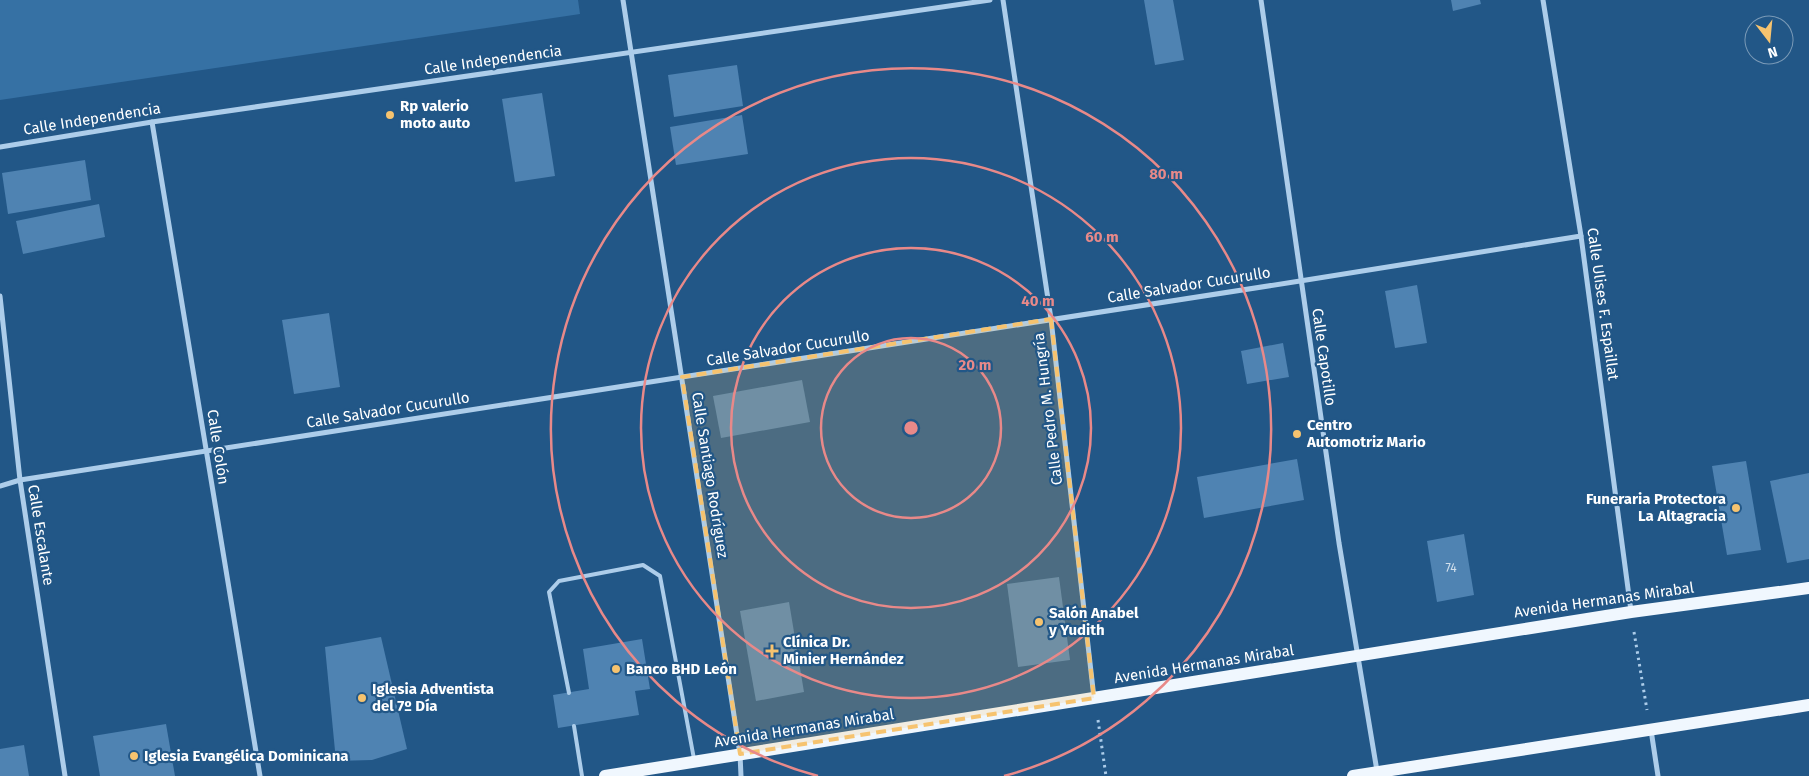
<svg xmlns="http://www.w3.org/2000/svg" width="1809" height="776" font-family="'Fira Sans',sans-serif">
<rect width="100%" height="100%" fill="#225787"/>
<path fill="#3671a4" d="M0,0H578L580,14L0,100Z"/>
<g fill="#4f83b2">
<path d="M1144,0H1173L1184,60L1155,65Z"/>
<path d="M1451,0H1480L1481,4L1453,11Z"/>
<path d="M737,65L743,106L674,117L668,75Z"/>
<path d="M542,93L555,176L515,182L502,99Z"/>
<path d="M742,115L748,154L676,165L670,127Z"/>
<path d="M85,160L91,200L8,214L2,173Z"/>
<path d="M99,204L105,237L23,254L16,221Z"/>
<path d="M1417,285L1427,343L1395,348L1385,291Z"/>
<path d="M329,313L340,387L294,394L282,320Z"/>
<path d="M1283,343L1289,377L1247,384L1241,351Z"/>
<path d="M802,380L810,422L721,438L713,396Z"/>
<path d="M1297,459L1304,500L1204,518L1197,477Z"/>
<path d="M1746,461L1761,550L1727,555L1712,466Z"/>
<path d="M1809,473V559L1787,563L1770,481Z"/>
<path d="M1464,534L1474,595L1437,602L1427,541Z"/>
<path d="M1059,577L1070,660L1018,667L1007,584Z"/>
<path d="M789,602L804,692L756,701L740,611Z"/>
<path d="M381,637L407,749L372,760L336,761L325,647Z"/>
<path d="M642,639L650,689L635,691L639,715L558,728L553,695L589,689L583,649Z"/>
<path d="M166,724L175,776H100L93,736Z"/>
<path d="M24,745L29,776H0V749Z"/>
</g>
<g fill="none" stroke-linecap="round" stroke-linejoin="round">
<g stroke="#adcdea" stroke-width="3" stroke-dasharray="2.5 4" stroke-linecap="butt">
<path d="M1634,632L1647,710"/>
<path d="M1098,720L1106,776"/>
</g>
<g stroke="#adcdea" stroke-width="4">
<path d="M569,693L549,592L559,581L643,565L660,576L694,759"/>
<path d="M574,726L582,776"/>
</g>
<g stroke="#adcdea" stroke-width="5">
<path d="M623,0L740,754L741,776"/>
<path d="M1003,0L1051,319L1094,698"/>
<path d="M1261,0L1339,543L1377,771"/>
<path d="M1543,0L1581,236L1631,611"/>
<path d="M152,122L260,776"/>
<path d="M0,147L152,122L990,0"/>
<path d="M0,296L20,480L65,776"/>
<path d="M0,486L20,480L1300,281L1581,236"/>
<path d="M1651,730L1658,776"/>
</g>
<g stroke="#f0f7fe" stroke-width="12">
<path d="M605,776L1631,612L1809,588"/>
<path d="M1353,776L1809,705"/>
</g>
</g>
<path fill="#f6c36f" fill-opacity="0.2" stroke="#f6c36f" stroke-width="4" stroke-dasharray="10 6" stroke-linejoin="round" d="M1051,319L1094,698L740,754L682,377Z"/>
<g fill="none" stroke="#e88989" stroke-width="2.5">
<circle cx="911" cy="428" r="90"/>
<circle cx="911" cy="428" r="180"/>
<circle cx="911" cy="428" r="270"/>
<path d="M818 776A360 360 0 1 1 1004 776"/>
</g>
<g fill="#f6c36f" stroke="#225787" stroke-width="2">
<circle cx="390" cy="115" r="5"/>
<circle cx="1297" cy="434" r="5"/>
<circle cx="1736" cy="508" r="5"/>
<circle cx="1039" cy="622" r="5"/>
<path d="M769.5 643.5h5v5h5v5h-5v5h-5v-5h-5v-5h5z"/>
<circle cx="616" cy="669" r="5"/>
<circle cx="362" cy="698" r="5"/>
<circle cx="134" cy="756" r="5"/>
</g>
<g text-anchor="middle" dominant-baseline="central" stroke-width="4.5" stroke-linejoin="round" paint-order="stroke">
<g font-size="12" fill="#d3e0ec">
<text x="1451" y="568">74</text>
</g>
<g font-size="15" fill="#fff" stroke="#225787">
<text transform="translate(493 60) rotate(-8)">Calle Independencia</text>
<text transform="translate(92 119) rotate(-9)">Calle Independencia</text>
<text transform="translate(1189 285) rotate(-9)">Calle Salvador Cucurullo</text>
<text transform="translate(1603 304) rotate(82)">Calle Ulises F. Espaillat</text>
<text transform="translate(788 348) rotate(-9)">Calle Salvador Cucurullo</text>
<text transform="translate(1324 357) rotate(82)">Calle Capotillo</text>
<text transform="translate(1048 409) rotate(-97)">Calle Pedro M. Hungría</text>
<text transform="translate(388 410) rotate(-9)">Calle Salvador Cucurullo</text>
<text transform="translate(218 447) rotate(81)">Calle Colón</text>
<text transform="translate(710 475) rotate(81)">Calle Santiago Rodríguez</text>
<text transform="translate(41 535) rotate(81)">Calle Escalante</text>
<text transform="translate(1604 600) rotate(-8)">Avenida Hermanas Mirabal</text>
<text transform="translate(1204 664) rotate(-9)">Avenida Hermanas Mirabal</text>
<text transform="translate(804 728) rotate(-9)">Avenida Hermanas Mirabal</text>
</g>
<g font-size="15" font-weight="bold" fill="#fff" stroke="#225787" text-anchor="start">
<text x="400" y="106">Rp valerio<tspan x="400" dy="17">moto auto</tspan></text>
<text x="1307" y="425">Centro<tspan x="1307" dy="17">Automotriz Mario</tspan></text>
<text x="1726" y="499" text-anchor="end">Funeraria Protectora<tspan x="1726" dy="17">La Altagracia</tspan></text>
<text x="1049" y="613">Salón Anabel<tspan x="1049" dy="17">y Yudith</tspan></text>
<text x="783" y="642">Clínica Dr.<tspan x="783" dy="17">Minier Hernández</tspan></text>
<text x="626" y="669">Banco BHD León</text>
<text x="372" y="689">Iglesia Adventista<tspan x="372" dy="17">del 7º Día</tspan></text>
<text x="144" y="756">Iglesia Evangélica Dominicana</text>
</g>
</g>
<circle cx="911" cy="428" r="8" fill="#e88989" stroke="#225787" stroke-width="2.5"/>
<g font-size="15" text-anchor="middle" font-weight="bold" fill="#e88989" stroke="#225787" stroke-width="4.5" stroke-linejoin="round" paint-order="stroke">
<text x="1166" y="179">80 m</text>
<text x="1102" y="242">60 m</text>
<text x="1038" y="306">40 m</text>
<text x="975" y="370">20 m</text>
</g>
<g transform="translate(1769 40) rotate(164)"><circle r="24" fill="#225787" stroke="#7a9ab7"/>
<path d="M0-4L9 19L0 12L-9 19Z" fill="#f6c36f"/>
<text y="-8" font-size="14" font-weight="bold" text-anchor="middle" fill="#ffffff">N</text>
</g>
</svg>
